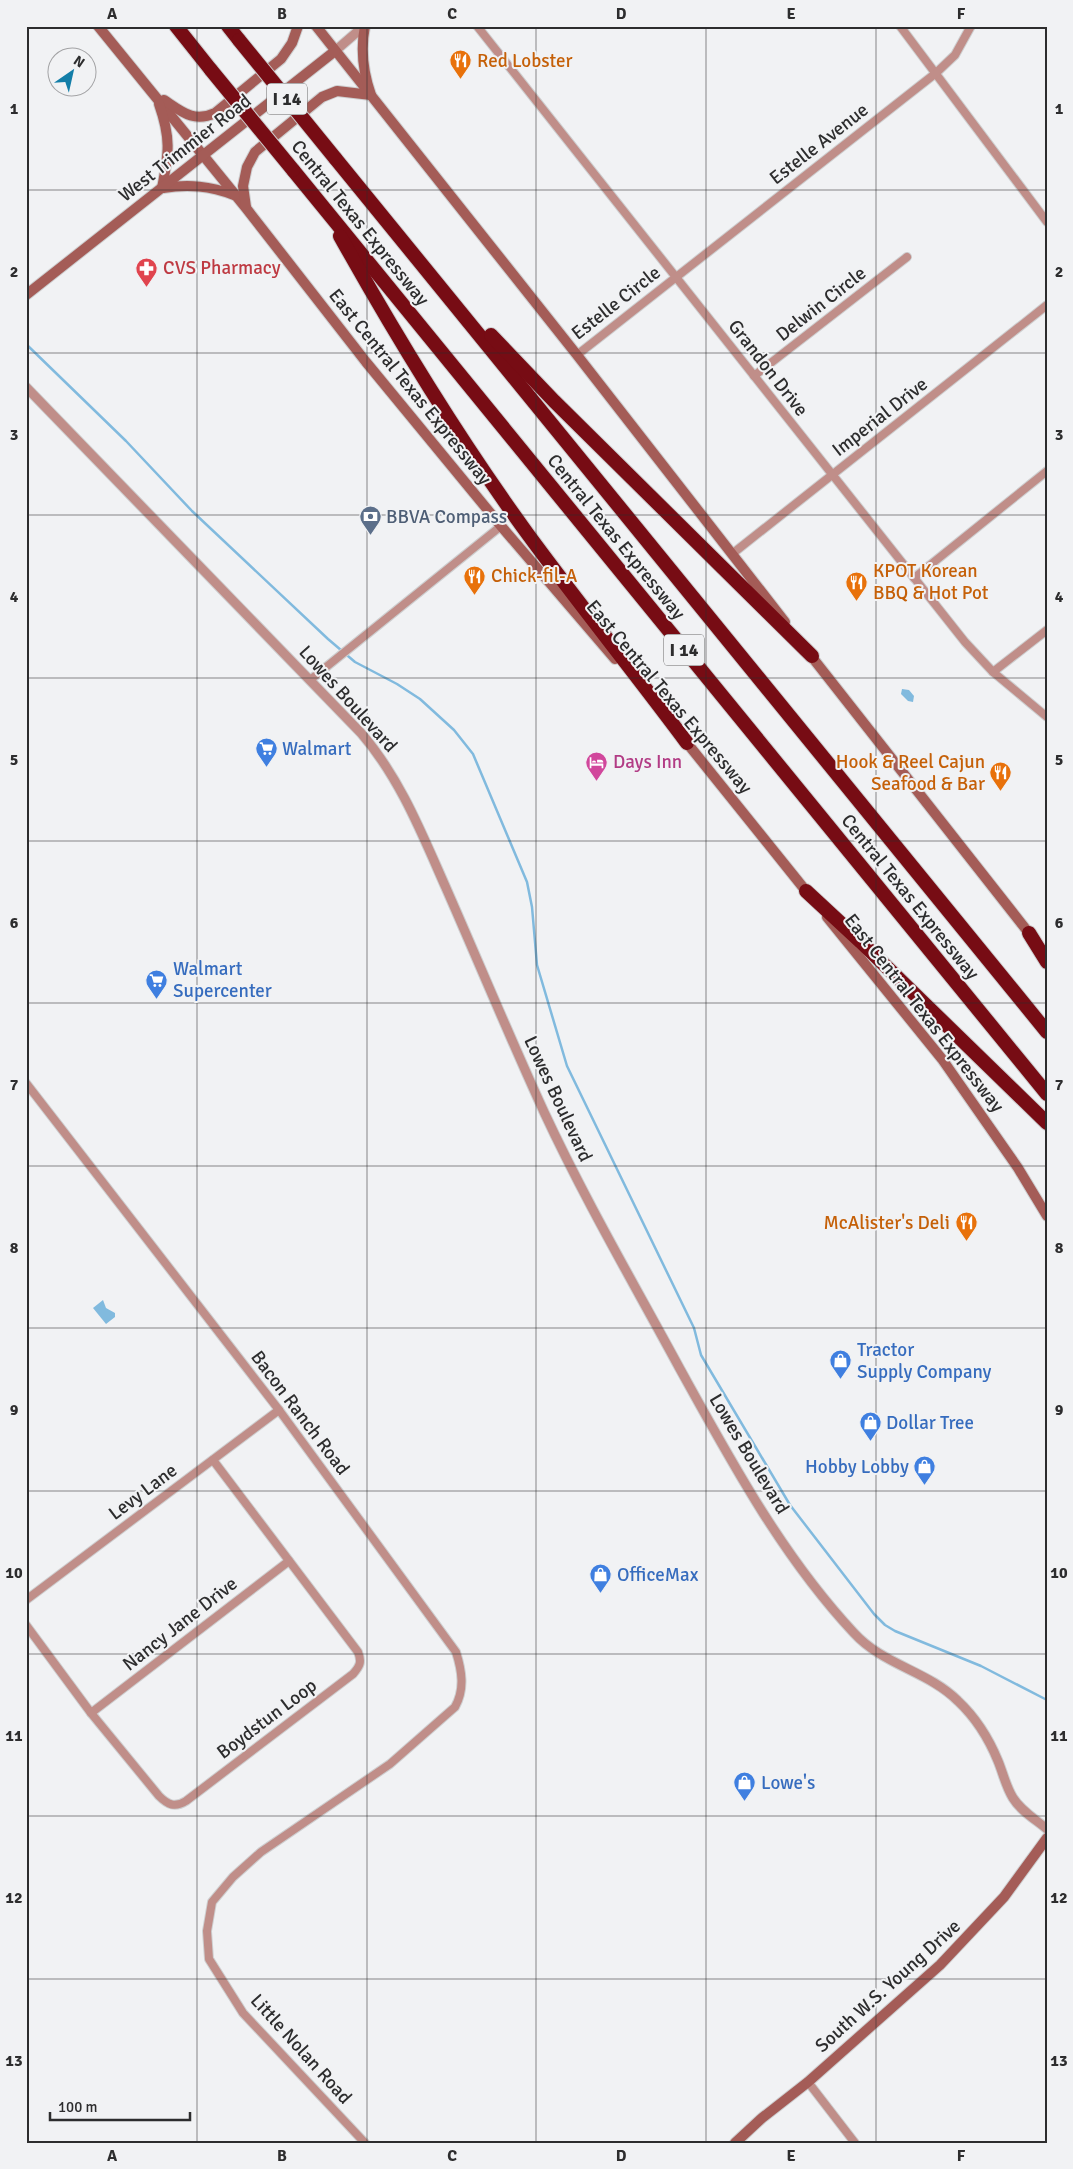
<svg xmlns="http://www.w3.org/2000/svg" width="1073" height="2169" font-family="Signika,sans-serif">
<rect width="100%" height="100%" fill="#f1f2f4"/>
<g fill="#81bade">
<path d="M902,689L909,690L914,696L913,702L908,701L901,694Z"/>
<path d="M103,1300L106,1308L115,1313V1317L106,1324L93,1308Z"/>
</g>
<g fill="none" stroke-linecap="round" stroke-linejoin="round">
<path stroke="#81bade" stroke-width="2.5" d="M26,344L126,441L192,511L328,639L355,662L397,684L420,699L454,730L473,754L527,882L532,907L537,965L567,1066L694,1328L701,1355L790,1505L874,1614L885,1625L895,1631L981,1666L1047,1700"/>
<defs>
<g id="minor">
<path d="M477,26L965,642L993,672L1047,717"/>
<path d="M900,26L1047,222"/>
<path d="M577,355L936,73L955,55L971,26"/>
<path d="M754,376L907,257"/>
<path d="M732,554L1047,305"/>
<path d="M914,578L1047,471"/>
<path d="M993,672L1047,630"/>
<path d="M310,680L501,526"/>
<path d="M26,1083L279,1410L456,1652C462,1671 465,1689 455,1707L390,1764L261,1852L233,1877L212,1902L207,1931L209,1959L243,2013L365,2143"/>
<path d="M26,1600L279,1410"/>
<path d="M26,1625L91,1713L159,1796C168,1805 175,1808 186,1801L353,1674C360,1666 362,1662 358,1652L213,1460"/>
<path d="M91,1713L289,1561"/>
<path d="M808,2082L855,2143"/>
</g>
<g id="tertiary">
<path d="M335,51L364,26"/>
<path d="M26,387L361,733C400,778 422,834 446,888C479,963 510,1038 544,1112C585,1200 634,1284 680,1369C731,1461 782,1556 854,1633C883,1665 928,1671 958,1701C975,1717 989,1739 998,1761C1003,1773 1006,1787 1013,1798C1021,1811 1035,1819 1047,1829"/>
</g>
<g id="secondary">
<path d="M98,26L246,208L366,362L501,526L615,659"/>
<path d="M316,26L577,355L785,622"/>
<path d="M164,100C182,112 194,123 215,113L281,59L292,43L298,26"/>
<path d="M159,104C171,138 169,153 162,188"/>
<path d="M163,188C189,184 210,186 234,195"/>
<path d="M246,207L243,186L247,167L255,152L322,97L337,91L371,95C363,72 360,51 365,26"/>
<path d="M26,295L335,51"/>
<path d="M808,652L1032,937"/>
<path d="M683,738L810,896"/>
<path d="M827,917L942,1059L1018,1168L1047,1216"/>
<path d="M735,2143L762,2118L808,2082L940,1965L1004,1897L1047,1838"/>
</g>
<g id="motorway">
<path d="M176,26L211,70"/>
<path d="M228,26L239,40"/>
<path d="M335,158L1047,1032"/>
<path d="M293,170L1047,1094"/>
<path d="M340,236C397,338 458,438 527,533C579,604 635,673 687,743"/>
<path d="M491,335L554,401L812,656"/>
<path d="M806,891L861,942L1047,1123"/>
<path d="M1029,933L1047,962"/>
</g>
</defs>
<use href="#minor" stroke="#cecfd0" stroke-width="10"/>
<use href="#tertiary" stroke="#cecfd0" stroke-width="11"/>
<use href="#secondary" stroke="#cecfd0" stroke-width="12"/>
<use href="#motorway" stroke="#cecfd0" stroke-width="16"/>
<use href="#minor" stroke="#c08e89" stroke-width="8"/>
<use href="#tertiary" stroke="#c08e89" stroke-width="9"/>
<use href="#secondary" stroke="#a45c57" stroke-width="10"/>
<use href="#motorway" stroke="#770c14" stroke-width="14"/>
<defs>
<g id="motorway-bridge">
<path d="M239,40L335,158"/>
<path d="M211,70L293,170"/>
</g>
</defs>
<use href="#motorway-bridge" stroke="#cecfd0" stroke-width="16" stroke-linecap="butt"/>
<use href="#motorway-bridge" stroke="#770c14" stroke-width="14"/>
</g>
<path fill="none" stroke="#2d2d2e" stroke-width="1" stroke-opacity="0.55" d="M197,26V2143M367,26V2143M536,26V2143M706,26V2143M876,26V2143M26,190H1047M26,353H1047M26,515H1047M26,678H1047M26,841H1047M26,1003H1047M26,1166H1047M26,1328H1047M26,1491H1047M26,1654H1047M26,1816H1047M26,1979H1047"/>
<defs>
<symbol id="restaurant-pin" viewBox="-11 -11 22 30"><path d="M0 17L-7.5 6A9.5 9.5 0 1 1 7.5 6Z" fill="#e8710a" stroke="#f1f2f4"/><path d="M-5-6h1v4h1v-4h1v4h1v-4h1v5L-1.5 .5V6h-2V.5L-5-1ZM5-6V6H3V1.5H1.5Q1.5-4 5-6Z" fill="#fff"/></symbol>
<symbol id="pharmacy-pin" viewBox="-11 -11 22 30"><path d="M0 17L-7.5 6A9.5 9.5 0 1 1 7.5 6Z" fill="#e0444e" stroke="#f1f2f4"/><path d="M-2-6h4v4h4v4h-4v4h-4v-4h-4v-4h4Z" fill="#fff"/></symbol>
<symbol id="bank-pin" viewBox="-11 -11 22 30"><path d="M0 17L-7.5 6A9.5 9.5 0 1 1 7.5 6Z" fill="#5c6f8a" stroke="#f1f2f4"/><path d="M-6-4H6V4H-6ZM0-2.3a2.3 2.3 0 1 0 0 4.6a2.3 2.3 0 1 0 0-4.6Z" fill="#fff"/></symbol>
<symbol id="supermarket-pin" viewBox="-11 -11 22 30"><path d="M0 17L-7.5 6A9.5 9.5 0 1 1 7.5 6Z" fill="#3f7fe0" stroke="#f1f2f4"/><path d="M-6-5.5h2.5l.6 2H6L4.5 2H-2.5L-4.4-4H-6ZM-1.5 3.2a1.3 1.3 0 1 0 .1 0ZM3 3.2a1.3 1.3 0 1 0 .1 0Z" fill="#fff"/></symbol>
<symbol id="hotel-pin" viewBox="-11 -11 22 30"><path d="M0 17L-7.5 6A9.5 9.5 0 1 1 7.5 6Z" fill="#d1479c" stroke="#f1f2f4"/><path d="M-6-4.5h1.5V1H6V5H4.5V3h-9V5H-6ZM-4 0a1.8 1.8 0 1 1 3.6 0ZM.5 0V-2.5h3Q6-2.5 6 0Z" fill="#fff"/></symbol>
<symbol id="shop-pin" viewBox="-11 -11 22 30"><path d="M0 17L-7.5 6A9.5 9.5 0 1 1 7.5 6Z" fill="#3f7fe0" stroke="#f1f2f4"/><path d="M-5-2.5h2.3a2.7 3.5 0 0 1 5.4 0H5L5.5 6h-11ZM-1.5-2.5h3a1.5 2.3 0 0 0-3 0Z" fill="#fff"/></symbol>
</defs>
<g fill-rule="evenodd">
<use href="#restaurant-pin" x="448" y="48" width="25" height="34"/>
<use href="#pharmacy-pin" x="134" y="256" width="25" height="34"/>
<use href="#bank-pin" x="358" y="504" width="25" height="34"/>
<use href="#restaurant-pin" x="462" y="564" width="25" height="34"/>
<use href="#restaurant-pin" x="844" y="570" width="25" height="34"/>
<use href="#supermarket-pin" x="254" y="736" width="25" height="34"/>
<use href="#hotel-pin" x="584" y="750" width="25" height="34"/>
<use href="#restaurant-pin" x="988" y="760" width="25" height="34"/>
<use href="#supermarket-pin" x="144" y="968" width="25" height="34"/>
<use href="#restaurant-pin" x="954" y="1210" width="25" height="34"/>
<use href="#shop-pin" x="828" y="1348" width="25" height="34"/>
<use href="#shop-pin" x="858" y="1410" width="25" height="34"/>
<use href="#shop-pin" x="912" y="1454" width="25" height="34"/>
<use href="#shop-pin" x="588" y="1562" width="25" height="34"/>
<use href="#shop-pin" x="732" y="1770" width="25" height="34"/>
</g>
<g text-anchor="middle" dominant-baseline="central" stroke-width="4" stroke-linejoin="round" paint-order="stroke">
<g fill="#f1f2f4" stroke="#686869" stroke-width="1">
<rect x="267" y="83.5" width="40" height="31" rx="4"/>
<rect x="664" y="634.5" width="40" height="31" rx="4"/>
</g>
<g font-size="18" font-weight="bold" fill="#2d2d2e">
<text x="287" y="99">I 14</text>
<text x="684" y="650">I 14</text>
</g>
<g font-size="19" fill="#c56008" stroke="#f1f2f4" text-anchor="start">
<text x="477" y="61">Red Lobster</text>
<text x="873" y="571">KPOT Korean<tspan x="873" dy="22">BBQ &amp; Hot Pot</tspan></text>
<text x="491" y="576">Chick-fil-A</text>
<text x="985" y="762" text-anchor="end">Hook &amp; Reel Cajun<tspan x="985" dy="22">Seafood &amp; Bar</tspan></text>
<text x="950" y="1223" text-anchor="end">McAlister's Deli</text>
</g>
<g font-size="19" fill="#2d2d2e" stroke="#f1f2f4">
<text transform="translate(819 144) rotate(-38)">Estelle Avenue</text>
<text transform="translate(185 148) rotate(-38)">West Trimmier Road</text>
<text transform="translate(360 223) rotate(51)">Central Texas Expressway</text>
<text transform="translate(616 303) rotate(-38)">Estelle Circle</text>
<text transform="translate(821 304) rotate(-38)">Delwin Circle</text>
<text transform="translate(768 368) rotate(52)">Grandon Drive</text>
<text transform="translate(410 387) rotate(51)">East Central Texas Expressway</text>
<text transform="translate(880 417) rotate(-38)">Imperial Drive</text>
<text transform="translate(616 537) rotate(51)">Central Texas Expressway</text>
<text transform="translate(669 697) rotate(50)">East Central Texas Expressway</text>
<text transform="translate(348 699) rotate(48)">Lowes Boulevard</text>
<text transform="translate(910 897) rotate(51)">Central Texas Expressway</text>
<text transform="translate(924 1013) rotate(52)">East Central Texas Expressway</text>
<text transform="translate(558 1099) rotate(65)">Lowes Boulevard</text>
<text transform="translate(300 1413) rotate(53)">Bacon Ranch Road</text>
<text transform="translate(749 1454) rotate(59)">Lowes Boulevard</text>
<text transform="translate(143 1492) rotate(-37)">Levy Lane</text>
<text transform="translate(180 1624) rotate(-38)">Nancy Jane Drive</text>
<text transform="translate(267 1719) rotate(-37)">Boydstun Loop</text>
<text transform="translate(888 1986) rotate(-42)">South W.S. Young Drive</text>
<text transform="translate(301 2049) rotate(48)">Little Nolan Road</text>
</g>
<g font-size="19" fill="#be3a42" stroke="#f1f2f4" text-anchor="start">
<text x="163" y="268">CVS Pharmacy</text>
</g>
<g font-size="19" fill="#4e5e75" stroke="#f1f2f4" text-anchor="start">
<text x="386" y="517">BBVA Compass</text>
</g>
<g font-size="19" fill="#366cbe" stroke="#f1f2f4" text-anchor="start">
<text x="282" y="749">Walmart</text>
<text x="173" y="969">Walmart<tspan x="173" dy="22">Supercenter</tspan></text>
<text x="857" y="1350">Tractor<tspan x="857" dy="22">Supply Company</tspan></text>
<text x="886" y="1423">Dollar Tree</text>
<text x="909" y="1467" text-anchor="end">Hobby Lobby</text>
<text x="617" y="1575">OfficeMax</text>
<text x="761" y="1783">Lowe's</text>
</g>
<g font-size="19" fill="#b23c85" stroke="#f1f2f4" text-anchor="start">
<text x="613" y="762">Days Inn</text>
</g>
</g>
<rect width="1073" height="2169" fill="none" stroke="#f1f2f4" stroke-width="55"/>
<g transform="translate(72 72) rotate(34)"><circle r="24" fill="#f1f2f4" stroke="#a3a3a5"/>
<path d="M0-4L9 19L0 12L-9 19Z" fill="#137ea8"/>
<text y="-8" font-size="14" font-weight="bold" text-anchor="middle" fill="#2d2d2e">N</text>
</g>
<path d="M50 2112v8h140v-8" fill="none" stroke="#2d2d2e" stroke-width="2.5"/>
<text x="58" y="2112" font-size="15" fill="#2d2d2e" stroke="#f1f2f4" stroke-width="4" paint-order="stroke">100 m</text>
<rect x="28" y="28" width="1018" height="2114" fill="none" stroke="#2d2d2e" stroke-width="2"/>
<g font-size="16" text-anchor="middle" font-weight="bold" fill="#2d2d2e">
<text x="112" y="19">A</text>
<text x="282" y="19">B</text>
<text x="452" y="19">C</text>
<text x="621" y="19">D</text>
<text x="791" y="19">E</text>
<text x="961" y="19">F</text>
<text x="14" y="114">1</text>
<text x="1059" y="114">1</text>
<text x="14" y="277">2</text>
<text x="1059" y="277">2</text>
<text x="14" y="440">3</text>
<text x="1059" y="440">3</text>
<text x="14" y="602">4</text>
<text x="1059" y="602">4</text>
<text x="14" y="765">5</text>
<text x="1059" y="765">5</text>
<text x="14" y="928">6</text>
<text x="1059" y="928">6</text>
<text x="14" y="1090">7</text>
<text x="1059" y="1090">7</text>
<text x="14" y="1253">8</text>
<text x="1059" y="1253">8</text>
<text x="14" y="1415">9</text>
<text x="1059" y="1415">9</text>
<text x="14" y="1578">10</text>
<text x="1059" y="1578">10</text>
<text x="14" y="1741">11</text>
<text x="1059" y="1741">11</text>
<text x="14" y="1903">12</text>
<text x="1059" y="1903">12</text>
<text x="14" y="2066">13</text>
<text x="1059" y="2066">13</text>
<text x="112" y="2161">A</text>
<text x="282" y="2161">B</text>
<text x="452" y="2161">C</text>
<text x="621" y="2161">D</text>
<text x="791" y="2161">E</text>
<text x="961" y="2161">F</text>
</g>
</svg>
